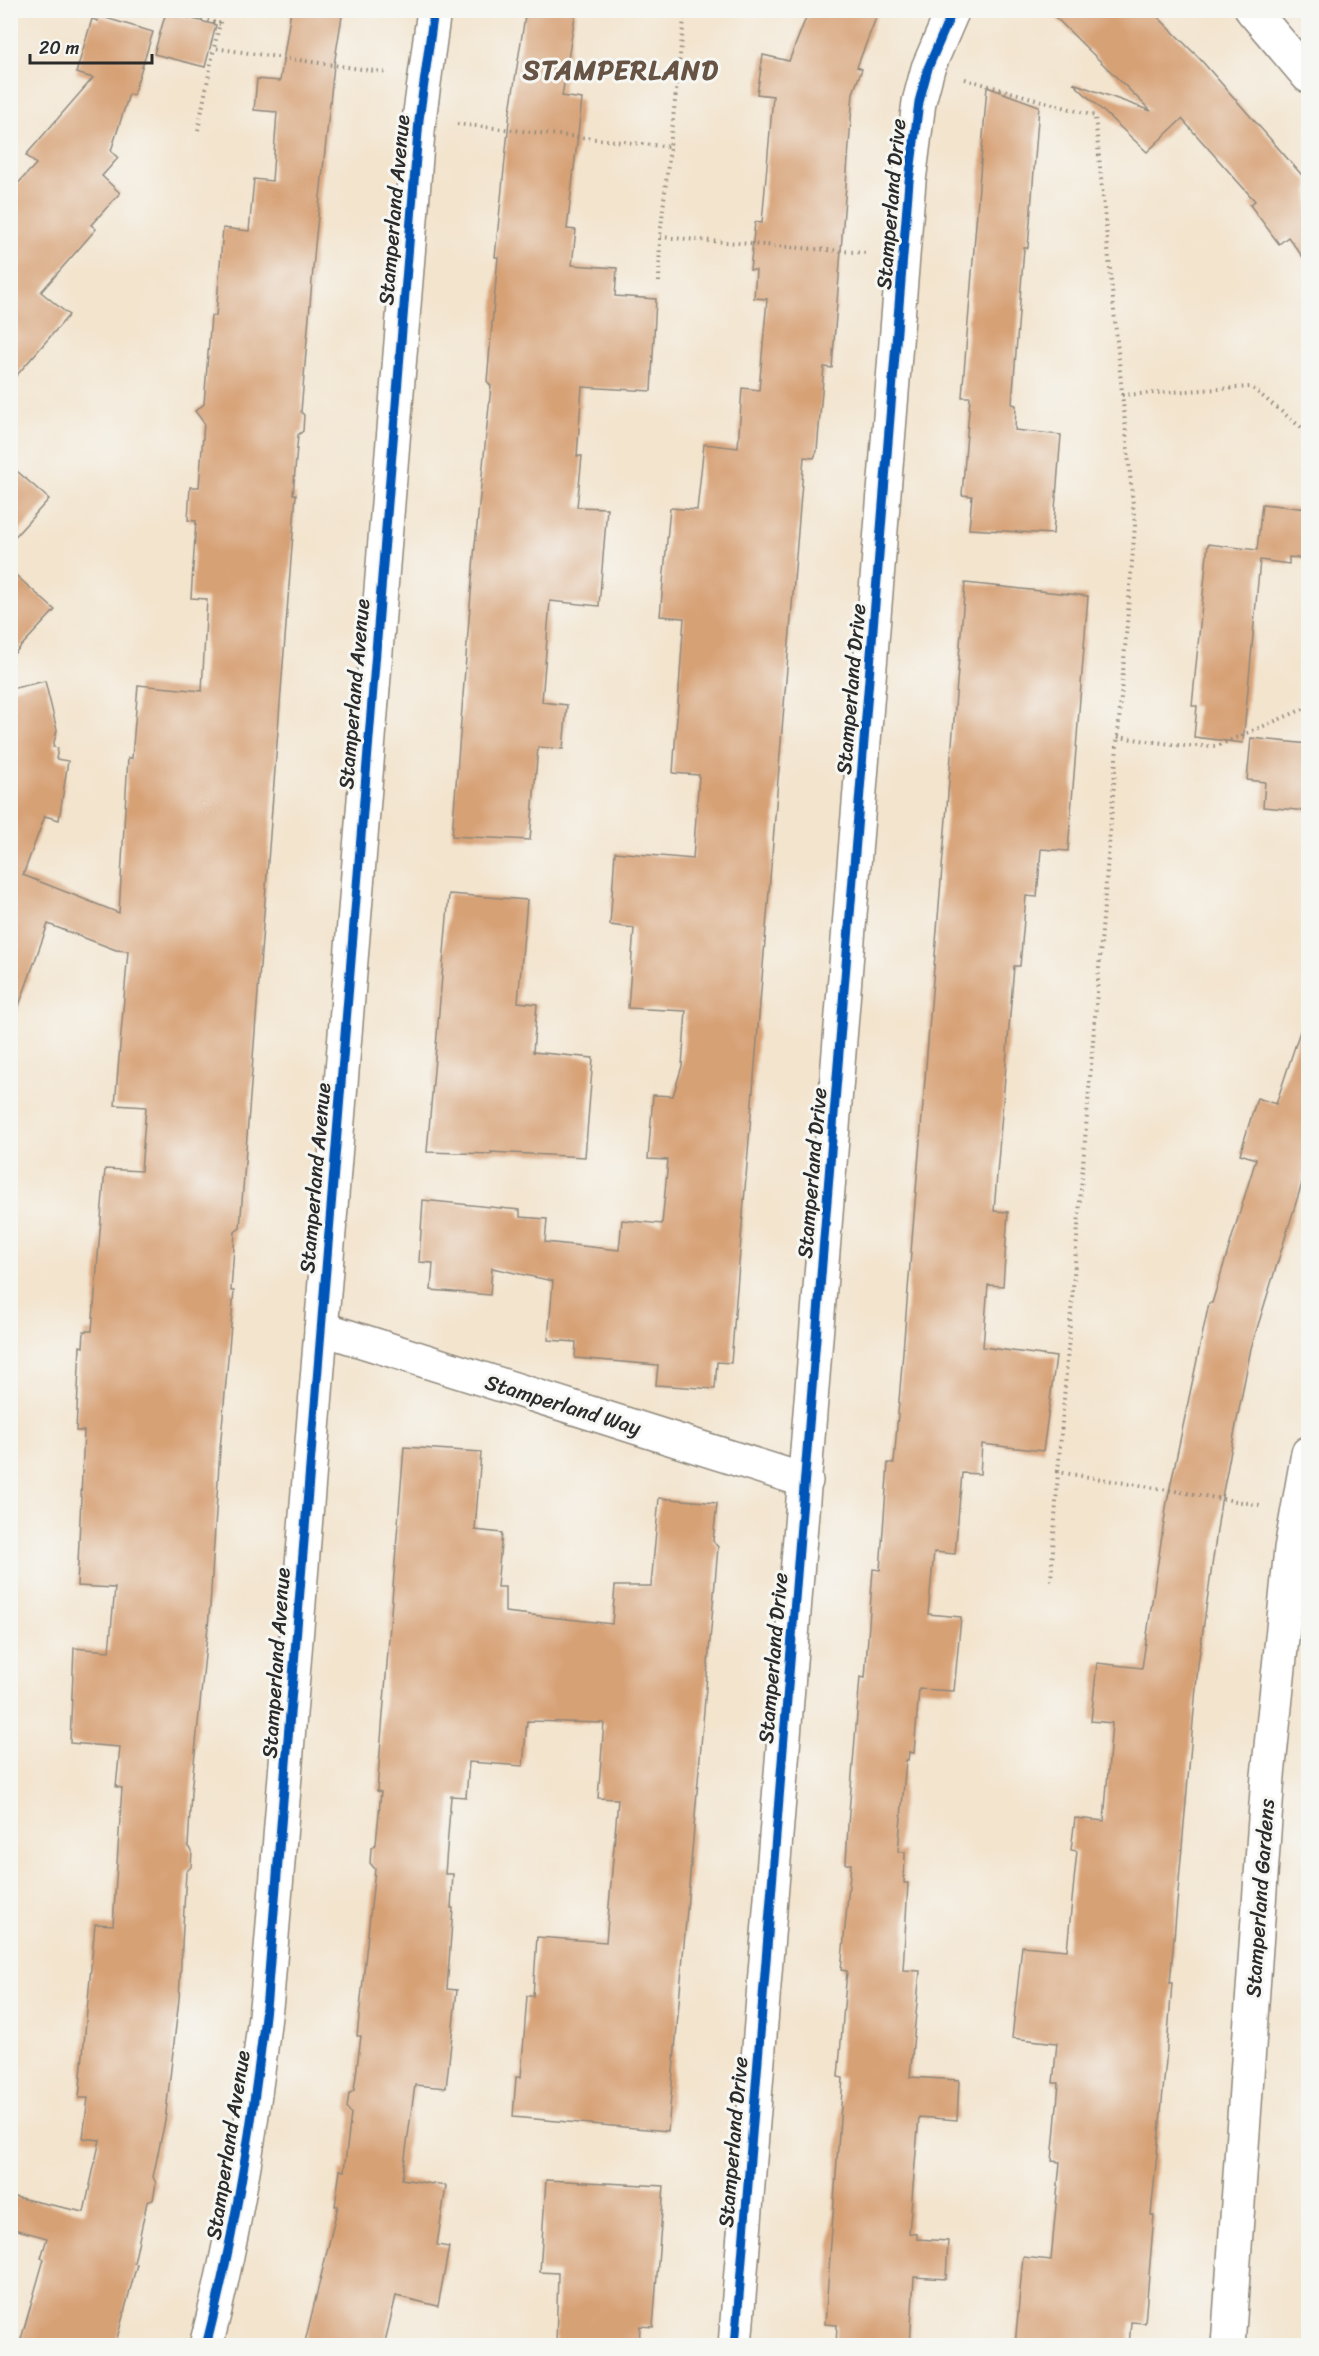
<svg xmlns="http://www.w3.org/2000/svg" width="1319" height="2356" font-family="Sriracha,sans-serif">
<rect width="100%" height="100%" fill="#f6f6f2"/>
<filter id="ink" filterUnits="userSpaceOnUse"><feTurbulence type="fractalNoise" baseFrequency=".0167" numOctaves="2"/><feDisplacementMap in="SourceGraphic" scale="12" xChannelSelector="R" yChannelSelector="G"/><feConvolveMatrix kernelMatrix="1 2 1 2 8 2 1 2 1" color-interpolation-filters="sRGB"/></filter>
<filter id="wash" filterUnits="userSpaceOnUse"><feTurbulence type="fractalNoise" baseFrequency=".008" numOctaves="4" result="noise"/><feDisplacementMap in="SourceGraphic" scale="24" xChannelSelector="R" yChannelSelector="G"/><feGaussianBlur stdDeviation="1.35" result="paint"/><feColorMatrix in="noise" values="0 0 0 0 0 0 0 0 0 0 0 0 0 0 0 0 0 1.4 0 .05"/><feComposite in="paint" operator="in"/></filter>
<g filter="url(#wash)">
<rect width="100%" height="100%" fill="#f3e4ce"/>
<g id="blocks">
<g fill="#d7a176">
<path d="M291,10H343L334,65L315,245L301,412L304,415L303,431L298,435L293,494H296L240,1228L235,1232L231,1291H234L220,1449L210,1606L191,1792L188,1847L192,1851L191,1867L186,1872L179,1999L165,2121L153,2177L156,2183L153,2200L147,2202L134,2263L137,2264L115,2346H19L44,2259L41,2258L47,2238L10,2228V2196L84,2212L100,2140L83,2138L88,2098H79L95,1924L113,1925L122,1788L116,1787L120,1747L70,1743L74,1648L109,1651L115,1588L77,1586L84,1431H76L80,1346L83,1347L84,1331H92L105,1169L141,1171L146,1107L115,1105L128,951L116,950L48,924L15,1017L10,1016V689L45,681L57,730L53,747L58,748L56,759L68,761L59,820L45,816L23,875L119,913L128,758H132L138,685L202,691L207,599L191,598L196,521L188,520L190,487H199L204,423L195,411L204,404L211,316H216L223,228L249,231L254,179L272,181L277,112L254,110L257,79L280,81Z"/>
<path d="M526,10H576L562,96L582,99L567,229L576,230L572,265L617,268L615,296L656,299L651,391L582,387L577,456H582L577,507L607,508L599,606L550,601L542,702L567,705L563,749L538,747L530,840L452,836L474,555L491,386L487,381L498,257H495L510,111Z"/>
<path d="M809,10H879L857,67L862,69L853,93L832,368L824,367L817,451L814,458L804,457L731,1363L717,1362L715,1389L656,1385L658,1365L575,1358L576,1342L548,1340L553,1281L492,1268L490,1295L431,1290L433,1263L419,1262L423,1200L520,1210V1217L547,1219L545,1242L619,1250L622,1220L662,1224L668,1160L648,1159L653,1095L673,1096L682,1066L686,1011L628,1008L634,928L610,925L615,852L693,859L699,775L673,773L684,618L660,616L670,508L697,510L704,444L738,448L742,388L759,390L767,299L754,298L756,270H750L755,222L762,223L773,96L757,94L763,55L789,61Z"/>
<path d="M1048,10H1151L1200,59L1308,182V264L1288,237L1279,244L1250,205L1255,201L1182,119L1147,152L1073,83L1151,111Z"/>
<path d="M166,12L216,25L205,67L154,54Z"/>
<path d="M99,16L153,32L133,96L129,94L111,151L118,158L102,176L120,193L91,225L96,229L41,292L69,315L10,383V192L36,164L26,155L93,78L76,73L92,19L98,21Z"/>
<path d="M987,87L1039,106L1028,248H1024L1012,404L1016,405L1015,430L1061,435L1053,534L969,529L972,496L962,495L970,397H962Z"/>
<path d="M10,465L49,499L10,542Z"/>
<path d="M1262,504L1308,509V559L1289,557V564L1260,560L1243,743L1194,737L1197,706H1192L1208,544L1257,550Z"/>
<path d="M10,570L55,610L10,658Z"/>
<path d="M965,583L1088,596L1068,851L1041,849L1037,897L1026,896L1020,966H1014L994,1211L1008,1212L1003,1286L988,1285L983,1347L1056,1357L1043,1451L982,1444L980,1474L962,1473L955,1554L934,1552L928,1614L961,1617L954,1691L919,1689L914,1753L909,1752L908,1760H906L898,1852H905L904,1883H908L903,1970L920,1971L910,2077L959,2080L957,2120L919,2117L909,2233L917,2234V2239L948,2241L946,2279L914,2277L910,2346H836L837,2325L825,2324L843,2078L838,2077L847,1971L841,1970L851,1864H846L848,1825L860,1677L865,1678L873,1569L880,1570L888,1463H894Z"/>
<path d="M1251,738L1308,744V811L1263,807L1265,782L1247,780Z"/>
<path d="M449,894L527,900L518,1002L537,1004L533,1052L593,1058L585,1157L491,1152L492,1154L427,1152Z"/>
<path d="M1302,1025L1308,1026V1164L1251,1348L1221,1502L1198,1665L1170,1983H1172L1166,2060L1151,2215H1154L1145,2323L1131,2322L1129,2346L1047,2341L1046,2346H1015L1023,2257L1051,2260L1060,2162L1052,2161L1059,2083H1053L1057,2043L1012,2038L1022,1946L1067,1950L1077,1851L1071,1850L1075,1818L1104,1821L1112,1723L1091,1721L1097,1663L1142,1668L1167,1502L1209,1303H1212L1256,1159L1240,1154L1257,1098L1276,1104Z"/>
<path d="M404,1447L481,1452L475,1530L502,1533L497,1587H505V1612L612,1624L615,1586H651L659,1498L717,1503L713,1541L718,1547L668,2131L513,2117L516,2077H521L527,1996H533L537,1937L606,1942L618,1799L598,1798L604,1723L527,1721L523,1766L469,1762L466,1797L451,1796L445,1874H453L451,1908H453L447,1989L457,1990L446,2088L415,2085L402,2179L446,2186L437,2245L449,2247L438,2306L396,2296L384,2346H304L338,2206H335L340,2170L344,2171L351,2114L347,2108L349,2094L354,2090L361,2036H357L375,1869L370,1863L371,1848L376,1844L381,1792L377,1791Z"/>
<path d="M546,2180L664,2186L653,2327L640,2326L639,2346H556L558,2273L540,2272Z"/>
</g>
</g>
</g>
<g filter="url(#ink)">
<use href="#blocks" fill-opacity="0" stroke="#8f887c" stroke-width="1.5"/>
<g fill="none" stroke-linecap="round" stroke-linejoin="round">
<defs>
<g id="minor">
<path d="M1252,10L1308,76"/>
<path d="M321,1328L806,1481"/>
<path d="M206,2346C236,2230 254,2116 267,1998L419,120L434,10"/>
<path d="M735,2346L909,181L919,102L928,68L953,10"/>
<path d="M1228,2346L1268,1776L1291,1549L1308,1453"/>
</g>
</defs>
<use href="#minor" stroke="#8f887c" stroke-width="36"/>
<g stroke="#8f887c" stroke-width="4" stroke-dasharray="1.5 4.5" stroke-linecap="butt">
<path d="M173,10L220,24"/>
<path d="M223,10L214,48L389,73"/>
<path d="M965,79L1095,116L1135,525L1058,1472"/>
<path d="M457,124L671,147"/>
<path d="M198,130L214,48"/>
<path d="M660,237L867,253"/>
<path d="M659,282L660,237L685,10"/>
<path d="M1122,395L1251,387L1308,433"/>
<path d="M1118,737L1185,746H1217L1308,707"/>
<path d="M1051,1581L1058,1472L1260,1505"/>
</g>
<use href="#minor" stroke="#fff" stroke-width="33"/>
<defs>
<g id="cycleway">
<path d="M206,2346C236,2230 254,2116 267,1998L419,120L434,10"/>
<path d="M735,2346L909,181L919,102L928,68L953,10"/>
</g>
</defs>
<use href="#cycleway" stroke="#f6f6f2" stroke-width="13"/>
<use href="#cycleway" stroke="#0057b8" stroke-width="9"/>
</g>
</g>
<g text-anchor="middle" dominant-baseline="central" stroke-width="6" stroke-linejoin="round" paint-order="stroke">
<g font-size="21" fill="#2b2b2b" stroke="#f6f6f2">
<text transform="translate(891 204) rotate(-85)">Stamperland Drive</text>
<text transform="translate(394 210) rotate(-85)">Stamperland Avenue</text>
<text transform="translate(851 689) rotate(-85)">Stamperland Drive</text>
<text transform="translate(354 694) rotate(-85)">Stamperland Avenue</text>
<text transform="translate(812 1173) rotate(-85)">Stamperland Drive</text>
<text transform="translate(315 1178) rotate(-85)">Stamperland Avenue</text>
<text transform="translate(563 1405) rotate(17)">Stamperland Way</text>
<text transform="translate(773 1658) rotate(-85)">Stamperland Drive</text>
<text transform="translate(276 1663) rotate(-86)">Stamperland Avenue</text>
<text transform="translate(1260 1898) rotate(-86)">Stamperland Gardens</text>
<text transform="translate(733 2142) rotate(-85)">Stamperland Drive</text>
<text transform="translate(228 2145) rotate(-81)">Stamperland Avenue</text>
</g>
<g font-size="27" font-weight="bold" letter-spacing="1.5" fill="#675445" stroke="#f6f6f2">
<text x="621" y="70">STAMPERLAND</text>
</g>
</g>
<rect width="1319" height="2356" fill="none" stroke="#f6f6f2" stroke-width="36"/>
<path d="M30 54v9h122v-9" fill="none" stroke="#2b2b2b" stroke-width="3"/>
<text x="39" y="54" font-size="18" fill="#2b2b2b" stroke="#f6f6f2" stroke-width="4.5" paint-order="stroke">20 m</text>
</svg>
